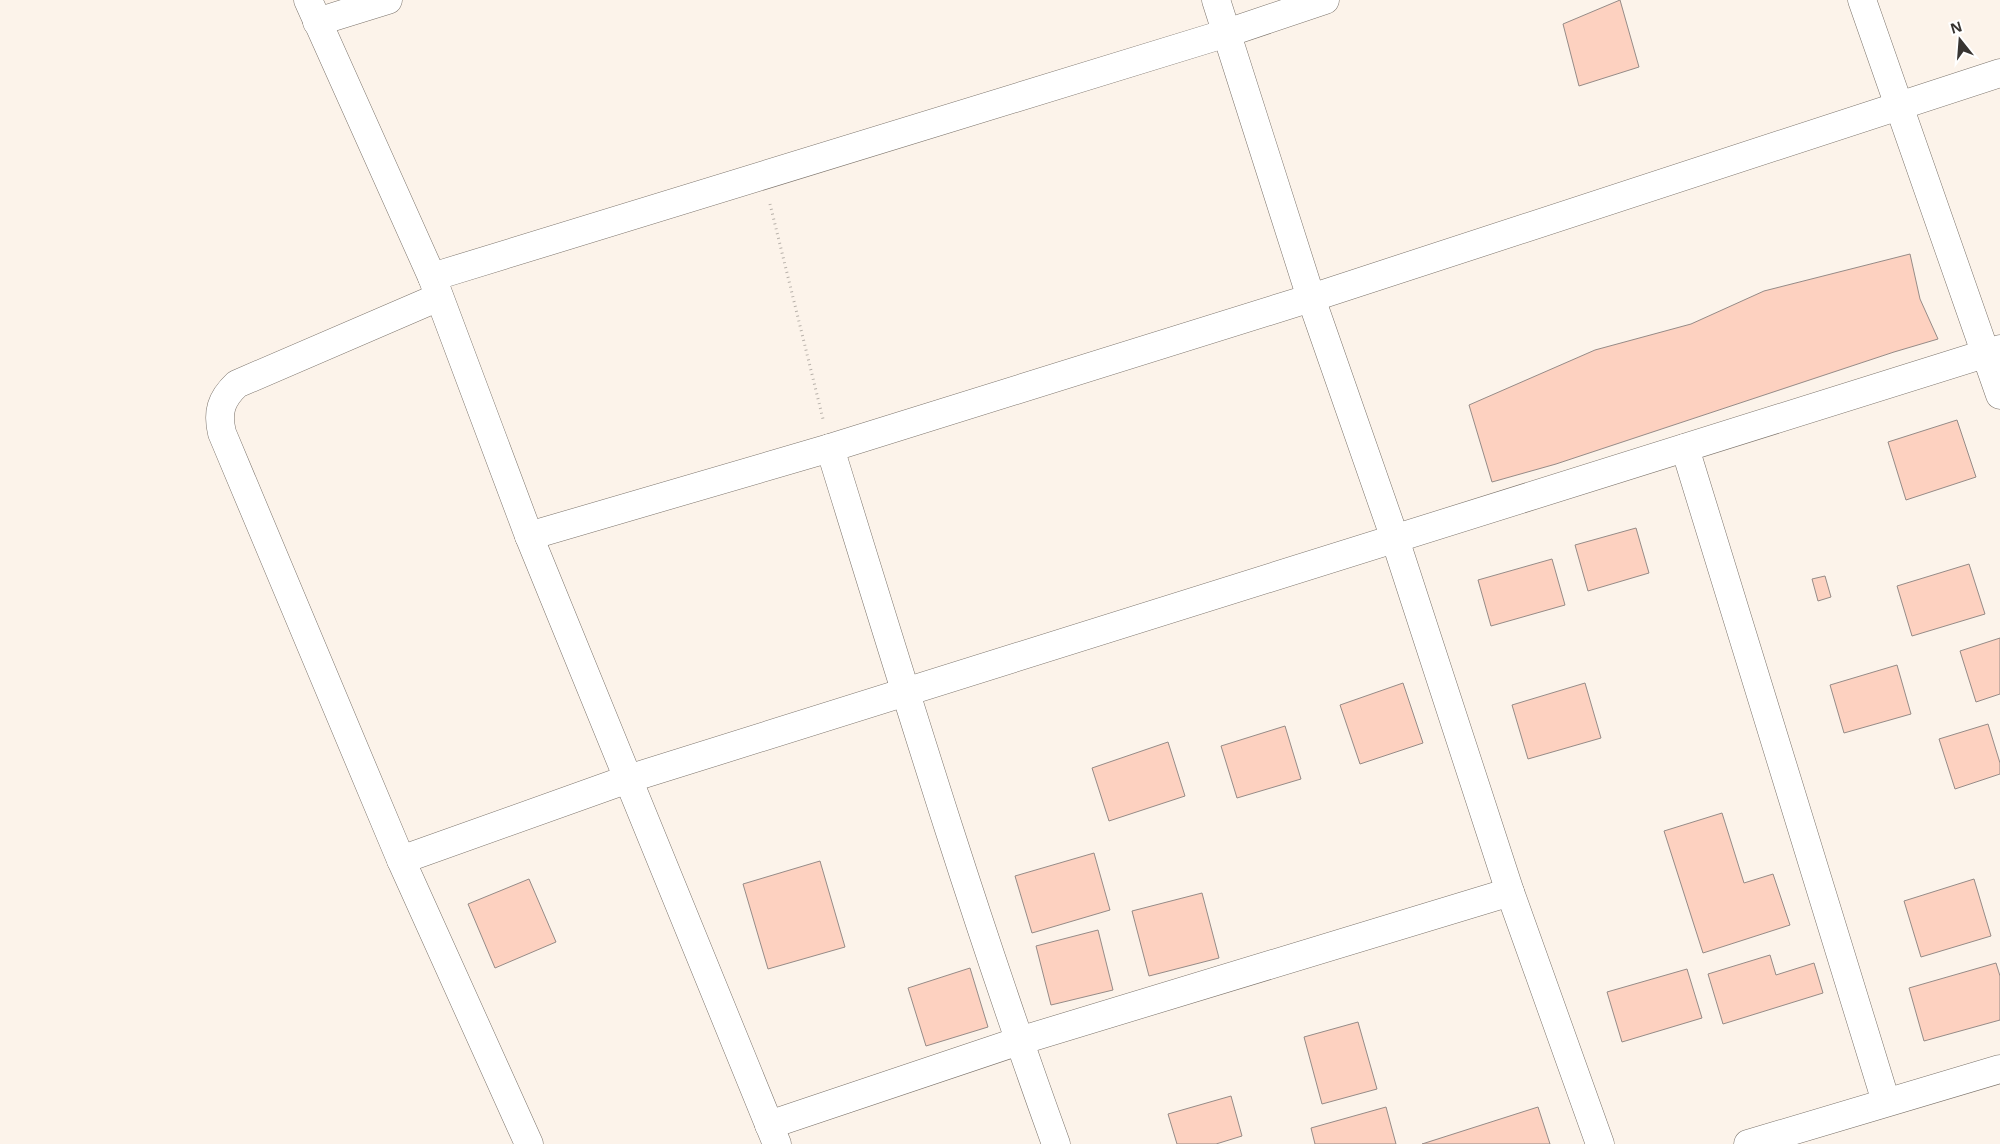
<svg xmlns="http://www.w3.org/2000/svg" width="2000" height="1144" font-family="'Open Sans',sans-serif">
<rect width="100%" height="100%" fill="#fcf3ea"/>
<g fill="#fdd1c0" stroke="#968b87">
<path d="M1620,0L1639,67L1579,86L1563,24Z"/>
<path d="M1910,254L1920,299L1938,339L1894,352L1556,464L1492,482L1469,405L1595,350L1691,324L1764,291Z"/>
<path d="M1957,420L1976,477L1906,500L1888,442Z"/>
<path d="M1636,528L1649,573L1588,591L1575,545Z"/>
<path d="M1552,559L1565,605L1491,626L1478,580Z"/>
<path d="M1969,564L1985,614L1912,636L1897,586Z"/>
<path d="M1825,576L1831,597L1818,601L1812,579Z"/>
<path d="M2000,638V694L1976,702L1960,651Z"/>
<path d="M1897,665L1911,714L1844,733L1830,685Z"/>
<path d="M1403,683L1423,743L1360,764L1340,705Z"/>
<path d="M1585,683L1601,738L1528,759L1512,705Z"/>
<path d="M1988,724L2000,763V774L1955,789L1939,739Z"/>
<path d="M1285,726L1301,779L1237,798L1221,746Z"/>
<path d="M1168,742L1185,796L1109,821L1092,768Z"/>
<path d="M1722,813L1744,883L1773,874L1790,925L1703,953L1664,831Z"/>
<path d="M1094,853L1110,910L1032,933L1015,876Z"/>
<path d="M820,861L845,947L768,969L743,884Z"/>
<path d="M529,879L556,942L495,968L468,904Z"/>
<path d="M1974,879L1991,936L1921,957L1904,901Z"/>
<path d="M1202,893L1219,958L1149,976L1132,911Z"/>
<path d="M1098,930L1113,990L1051,1005L1036,946Z"/>
<path d="M1770,955L1776,975L1814,963L1823,993L1723,1024L1708,974Z"/>
<path d="M1996,963L2000,976V1020L1924,1041L1909,988Z"/>
<path d="M970,968L988,1027L926,1046L908,988Z"/>
<path d="M1687,969L1702,1018L1622,1042L1607,992Z"/>
<path d="M1358,1022L1377,1089L1322,1104L1304,1037Z"/>
<path d="M1231,1096L1242,1136L1216,1144H1177L1168,1114Z"/>
<path d="M1386,1107L1396,1144H1315L1311,1128Z"/>
<path d="M1538,1107L1550,1144H1422Z"/>
</g>
<g fill="none" stroke-linecap="round" stroke-linejoin="round">
<defs>
<g id="minor">
<path d="M308,0L432,277L529,536L777,1144"/>
<path d="M1216,0L1311,298L1395,539L1510,892L1600,1144"/>
<path d="M1862,0L2000,395"/>
<path d="M317,22L388,0"/>
<path d="M432,277L1227,33L1325,0"/>
<path d="M439,297L237,384C221,399 217,412 222,433L401,860L529,1144"/>
<path d="M830,448C902,681 973,915 1056,1144"/>
<path d="M1685,448L1886,1102"/>
<path d="M529,536L830,448L1311,298L2000,73"/>
<path d="M401,860L628,779L2000,349"/>
<path d="M769,1125L1019,1041L1510,892"/>
<path d="M1748,1144L2000,1069"/>
</g>
</defs>
<use href="#minor" stroke="#7b736b" stroke-width="29"/>
<path stroke="#b8b1aa" stroke-width="3" stroke-dasharray="1 4" stroke-linecap="butt" d="M770,204L823,419"/>
<use href="#minor" stroke="#fff" stroke-width="28"/>
</g>
<g transform="translate(1960 40) rotate(343)" stroke="#ffffff" stroke-width="4" paint-order="stroke">
<path d="M0-4L9 19L0 12L-9 19Z" fill="#383431"/>
<text y="-8" font-size="14" font-weight="bold" text-anchor="middle" fill="#383431">N</text>
</g>
</svg>
